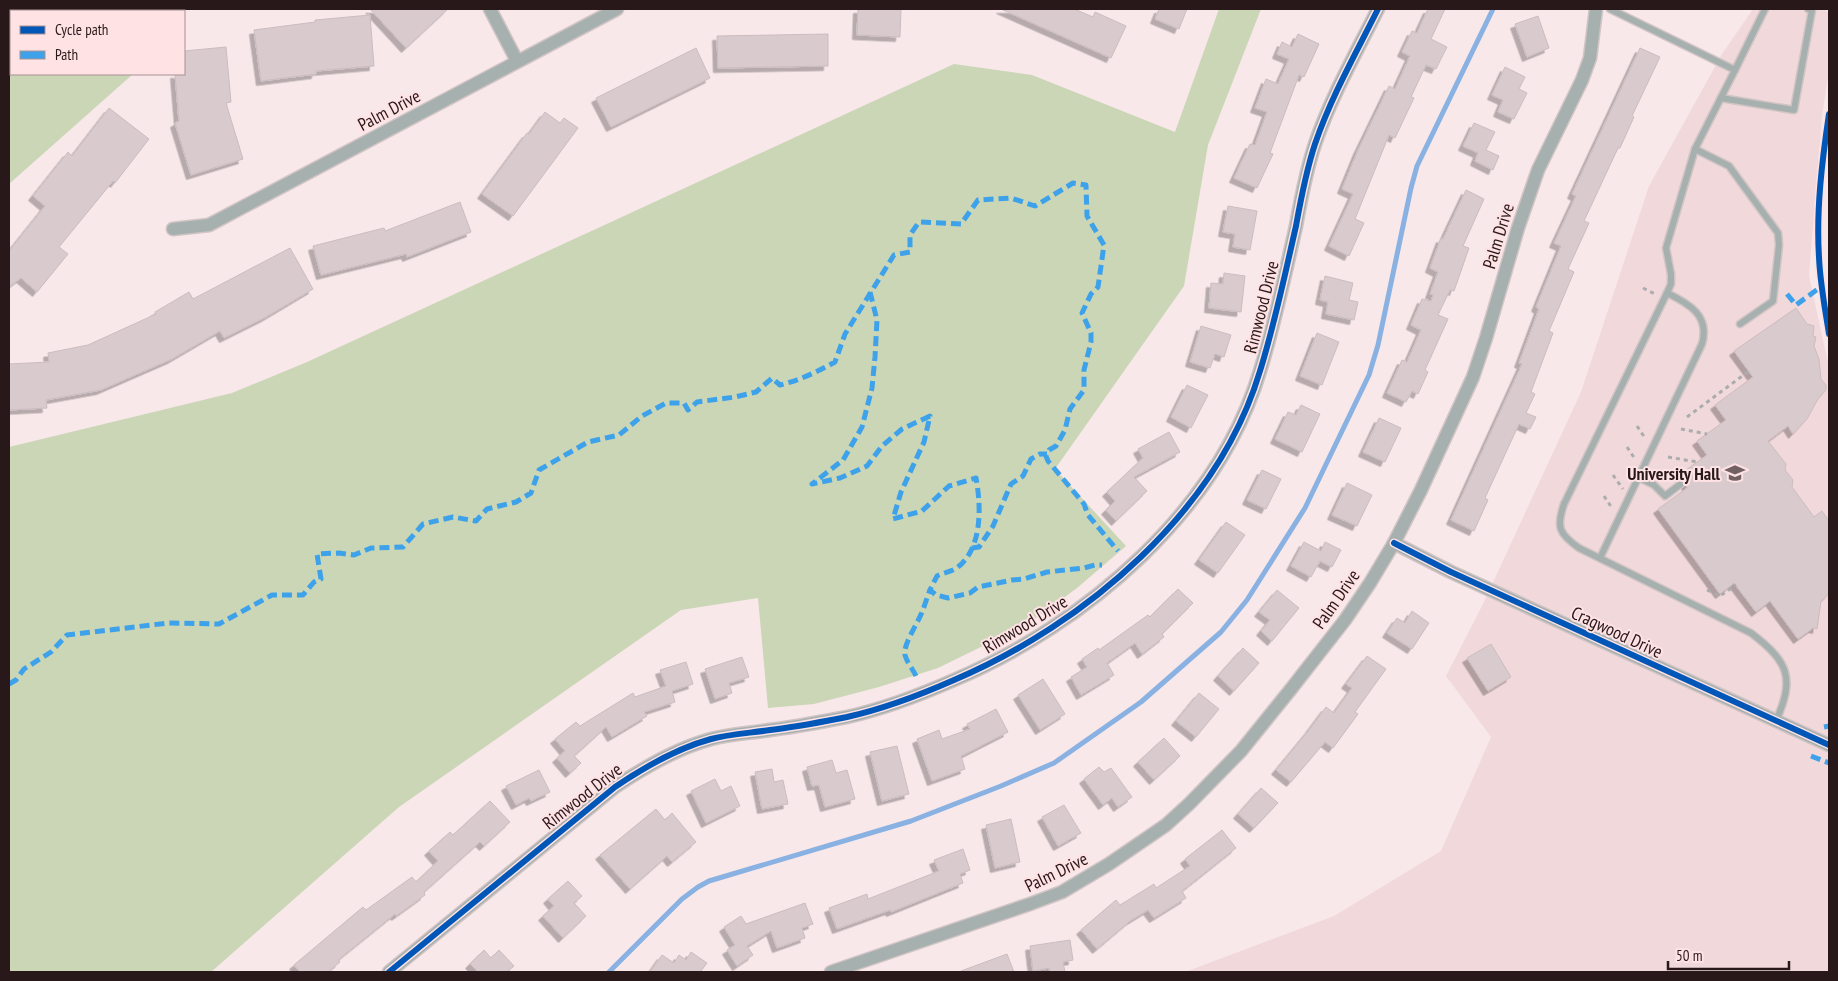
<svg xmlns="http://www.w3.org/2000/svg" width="1838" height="981" font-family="'PT Sans Narrow',sans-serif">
<defs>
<filter id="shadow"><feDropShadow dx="-4.5" dy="4.5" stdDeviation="0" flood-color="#0004"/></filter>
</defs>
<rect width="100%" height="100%" fill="#f8e8ea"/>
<path fill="#f1d8da" d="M1753,9H1825L1829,14V70L1822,116L1809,276L1829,367V972H1185L1334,916L1441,851L1491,737L1446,676L1483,604L1581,392L1649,186L1722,54Z"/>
<g fill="#cbd6b6">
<path d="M9,9H181L182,11H11V74H133L9,184Z"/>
<path d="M1219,9H1261L1208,145L1184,286L1055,469L1126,546L1077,588L1039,616L991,642L938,668L879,687L814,704L768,708L758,598L681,610L399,807L211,972H9V447L232,393L307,362L954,64L1032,75L1175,132Z"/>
</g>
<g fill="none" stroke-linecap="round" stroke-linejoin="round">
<path stroke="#89b1e2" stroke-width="5" d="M609,972L682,899L698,887L709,881L911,821L1001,786L1054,763L1141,702L1221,632L1247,600L1305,508L1369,375L1378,345L1411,188L1417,166L1493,9"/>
</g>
<g fill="#d9cace" stroke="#cbbcc0" filter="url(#shadow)">
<path d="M370,9H448L406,48Z"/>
<path d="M858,9H901L900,37L857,35Z"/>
<path d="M1001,9H1074L1093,17L1095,12L1126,26L1111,58Z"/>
<path d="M1159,9H1187L1179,29L1155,19Z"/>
<path d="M1428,9H1445L1431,39L1447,47L1436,69L1426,65L1411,97L1414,98L1395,138L1389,135L1355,219L1364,223L1349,256L1329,246L1353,194L1342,189L1358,150L1389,86L1395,89L1410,56L1402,52L1412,31L1417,33Z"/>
<path d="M370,15L374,66L316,71V74L261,81L254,30L315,22V20Z"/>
<path d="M1538,16L1549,48L1527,57L1515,24Z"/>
<path d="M828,34V66L718,68L717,36Z"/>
<path d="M1298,34L1319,44L1304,77L1299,75L1270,153L1273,154L1257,188L1234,178L1250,144L1255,145L1267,112L1255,108L1266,79L1278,84L1289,59L1277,54L1282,42L1292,47Z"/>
<path d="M226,47L231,102L226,103L243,159L191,175L175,123L179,121L175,74H184V51Z"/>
<path d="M696,48L710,78L611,127L596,98Z"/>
<path d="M1640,48L1660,57L1632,116L1634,117L1620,148H1618L1584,221L1589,223L1568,269L1574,272L1549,331L1553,333L1531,392L1535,394L1526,413L1536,417L1530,429L1519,424L1485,498L1488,500L1474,531L1451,520L1522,364L1519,363L1539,309L1536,307L1561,246L1554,243L1576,196L1572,194Z"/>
<path d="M1505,67L1525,77L1519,89L1527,93L1514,119L1498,112L1503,100L1492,95Z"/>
<path d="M109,108L149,139L115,183L113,181L59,247L68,254L37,292L21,278L9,287V251L45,206L33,196L68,152L72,156Z"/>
<path d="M545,112L560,123L564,118L578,128L513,216L482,194L527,133L529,134Z"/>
<path d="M1474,123L1495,132L1486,150L1499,156L1493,170L1475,161L1478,153L1463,146Z"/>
<path d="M1466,190L1484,199L1463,246L1469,248L1454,291L1450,290L1438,315L1448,319L1425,370L1428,372L1418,394L1412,391L1406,402L1387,393L1402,360L1407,362L1421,330L1411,325L1422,299L1431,301L1433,295L1430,294L1438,272L1430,268L1441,238L1443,239Z"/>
<path d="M460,202L471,232L407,257L406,254L321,275L313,246L384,228L385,231Z"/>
<path d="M1228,206L1257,211L1250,250L1233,247L1235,234L1223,232Z"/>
<path d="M290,248L313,289L266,317L224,338L220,331L172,359L101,390L46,400L47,408L9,410V364L49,362L48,353L88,345L156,314L155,312L189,292L193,299Z"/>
<path d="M1224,273L1245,276L1241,312L1209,308L1211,283L1223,284Z"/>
<path d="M1325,276L1353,283L1349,300L1358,302L1354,320L1326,314L1328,302L1320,300Z"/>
<path d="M1796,308L1807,324L1814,326L1813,336L1816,337L1814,346L1819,359L1821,379L1826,385V390L1818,399L1807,419L1793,434L1788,426L1768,441L1786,464L1785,470L1793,480L1792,487L1814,517L1822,511L1829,521V594L1821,601L1817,629L1813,628L1798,639L1770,601L1756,612L1734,583L1720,594L1658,509L1687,488L1686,480L1681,478L1679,475L1707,455L1697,441L1726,420L1715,405L1753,377L1734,351Z"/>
<path d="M1201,326L1231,335L1224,357L1215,354L1210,368L1190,362Z"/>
<path d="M1317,333L1339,342L1322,385L1300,376Z"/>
<path d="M1187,385L1208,395L1191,428L1171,417Z"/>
<path d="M1301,405L1320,414L1302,452L1275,439L1288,412L1296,415Z"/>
<path d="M1379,418L1401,428L1385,462L1363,452Z"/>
<path d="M1169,432L1180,452L1134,477L1147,491L1116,521L1106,510L1115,501L1107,492L1143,458L1138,449Z"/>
<path d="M1262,470L1281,479L1266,509L1247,500Z"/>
<path d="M1347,483L1372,495L1357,526L1332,515Z"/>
<path d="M1226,522L1245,535L1218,573L1199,560Z"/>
<path d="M1304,542L1321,551L1325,542L1341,550L1332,567L1320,561L1311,577L1291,566Z"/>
<path d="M1178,589L1193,603L1162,634L1164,637L1142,654L1135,643L1107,663L1114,675L1081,695L1071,677L1087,667L1082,659L1098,648L1099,650L1148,615L1150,617Z"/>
<path d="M1277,590L1299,608L1272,641L1261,631L1270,620L1259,612Z"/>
<path d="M1412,611L1429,623L1412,649L1387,633L1397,618L1405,623Z"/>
<path d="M1491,644L1511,677L1488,691L1467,658Z"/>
<path d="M1243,648L1259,663L1234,691L1218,676Z"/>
<path d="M1367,656L1386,669L1355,712L1358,714L1333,748L1325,742L1291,782L1276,770L1309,730L1326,707L1334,713L1352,688L1346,684Z"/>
<path d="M742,657L749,677L729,683L732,693L715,699L705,669Z"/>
<path d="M686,662L693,684L672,691L675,702L644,712L647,716L612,737L606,727L574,756L581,763L570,773L557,758L565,751L555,739L576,722L580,726L633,693L635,697L666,686L660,670Z"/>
<path d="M1043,679L1065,714L1040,730L1018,695Z"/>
<path d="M1199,693L1219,709L1196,737L1176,721Z"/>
<path d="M996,709L1008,732L961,756L965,769L932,781L917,739L939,730L942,739L970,729L967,724Z"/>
<path d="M1164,738L1180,756L1154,780L1138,762Z"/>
<path d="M897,746L909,794L882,801L870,752Z"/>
<path d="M832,760L836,773L847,770L855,799L825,807L819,785L812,786L807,767Z"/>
<path d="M1099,767L1104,772L1111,768L1132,797L1118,807L1112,798L1103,805L1084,779Z"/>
<path d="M772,769L774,782L783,780L788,804L762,809L755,772Z"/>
<path d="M539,770L550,792L531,801L529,798L516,805L506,786Z"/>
<path d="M715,779L721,791L731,786L740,806L706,823L691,791Z"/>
<path d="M1261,788L1278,803L1254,828L1238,814Z"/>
<path d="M490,801L510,822L484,846L480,842L424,892L425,895L396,916L395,914L338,960L340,962L328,972H300L294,965L363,907L366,910L412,877L416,882L438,861L429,851L450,832L453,835Z"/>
<path d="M1064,805L1081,833L1058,846L1042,817Z"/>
<path d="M656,809L665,820L672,813L696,842L672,862L667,856L630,889L600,855Z"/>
<path d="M1011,819L1020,862L995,868L986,825Z"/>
<path d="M1222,830L1236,848L1182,891L1186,898L1154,918L1148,910L1130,921L1097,949L1081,930L1116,900L1120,905L1154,884L1156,888L1190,866L1185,859Z"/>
<path d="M963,849L970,870L960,874L963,883L891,912L890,910L837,929L829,908L867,894L868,899L939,871L934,860Z"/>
<path d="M568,881L582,896L574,903L586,916L563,938L543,916L554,906L548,899Z"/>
<path d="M805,903L813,924L802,928L805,938L777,948L771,931L747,946L753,955L737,966L727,950L735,945L724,927L741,916L746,924Z"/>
<path d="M1070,940L1073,960L1063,962L1065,972H1050L1049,968L1033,971L1030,946Z"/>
<path d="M484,950L491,958L499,950L514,966L507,972H476L477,971L470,964Z"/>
<path d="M691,952L707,963L701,971L703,972H650L662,955L674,963L679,955L686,960Z"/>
<path d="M1007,954L1014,972H962L961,971Z"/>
</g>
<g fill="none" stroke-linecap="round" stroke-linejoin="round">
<defs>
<g id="lane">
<path d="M1610,9L1735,70L1695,149L1666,248L1671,274V284L1667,293L1564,504C1556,527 1559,534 1579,548L1751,633C1789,662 1795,678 1776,721"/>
<path d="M1735,70L1765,9"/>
<path d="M1721,98L1794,110L1812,10L1808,9"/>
<path d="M1695,149L1729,166L1778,233L1779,245L1773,301L1740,324"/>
<path d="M1638,477L1654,485L1665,496L1682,483"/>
<path d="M1600,558L1702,344C1710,316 1690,304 1667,293"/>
</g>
<g id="street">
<path d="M490,9L517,61"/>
<path d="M173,229L209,225L617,9"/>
<path d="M1394,543L1451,572L1829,745"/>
<path d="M389,972L615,787C643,768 678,748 711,739C730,734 751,733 770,730C796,727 821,722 847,717C883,709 920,695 954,680C1086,624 1218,511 1260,371C1275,323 1285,274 1296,226C1301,198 1306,171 1315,144C1331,97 1356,53 1378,9"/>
<path d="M831,972L1030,904L1062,892L1109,864L1166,825L1189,804L1241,751L1291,689L1345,620L1370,583L1394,543L1421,490L1473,377L1486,338L1518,228L1538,170L1582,80L1590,58L1596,9"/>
</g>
</defs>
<use href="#lane" stroke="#d1c4c5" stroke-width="9"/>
<use href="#street" stroke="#d1c4c5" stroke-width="15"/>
<g stroke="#acacae" stroke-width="3" stroke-dasharray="4 4" stroke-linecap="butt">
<path d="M1643,288L1655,294"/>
<path d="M1687,417L1749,371"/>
<path d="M1637,426L1645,438"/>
<path d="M1681,429L1707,434"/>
<path d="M1627,447L1635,459"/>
<path d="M1668,457L1697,462"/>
<path d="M1613,475L1623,489"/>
<path d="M1604,496L1612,508"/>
<path d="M1707,590L1720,596L1736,585"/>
</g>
<use href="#lane" stroke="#a6b0af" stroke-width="6"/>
<use href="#street" stroke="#a6b0af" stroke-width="12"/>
<g stroke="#3ea2ea" stroke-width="5" stroke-dasharray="10 5" stroke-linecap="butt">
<path d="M870,292L877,320L875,357L872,388L862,427L843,460L812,484L840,478L867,466L882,446L902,429L930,416L924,442L901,492L893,519L922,511L949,486L976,478C981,505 983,547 958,567C952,572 944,572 937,576L930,590L936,595L948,598L970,593L978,587L1012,580L1024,579L1047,572L1084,568L1095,565H1102"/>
<path d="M1787,294L1796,305L1822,286"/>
<path d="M972,548L979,547L993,526L1011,484L1023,476L1031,459L1040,454H1047"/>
<path d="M916,676C913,669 907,663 905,655C903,644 918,623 922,612C925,605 927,597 930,590"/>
<path d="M9,684L16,680L24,669L51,652L67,635L168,623L219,624L272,595H303L314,582L321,579L317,554L339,553L354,555L371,548L403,547L423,524L453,517L476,521L487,509L516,502L531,493L539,470L588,442L619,435L642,416L666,403H684L688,410L697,402L735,397L756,392L772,378L780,385C800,380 817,372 835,362L845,334L894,255L910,252V235L919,222L961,224L978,200L1011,198L1035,206L1073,183L1086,185L1087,216L1104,245L1098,287L1091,294L1082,313L1091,333V342L1084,370V390L1070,409L1065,430L1056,446L1049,450L1046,456L1048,461L1084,504L1088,515L1118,551"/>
<path d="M1824,727L1829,726"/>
<path d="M1811,756L1829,763"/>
</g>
<defs>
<g id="cycleway">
<path d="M1829,114C1822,161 1816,210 1819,257C1820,283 1825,308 1829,334"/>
<path d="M1394,543L1451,572L1829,745"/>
<path d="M389,972L615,787C643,768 678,748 711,739C730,734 751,733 770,730C796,727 821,722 847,717C883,709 920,695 954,680C1086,624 1218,511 1260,371C1275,323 1285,274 1296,226C1301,198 1306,171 1315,144C1331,97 1356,53 1378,9"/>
</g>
</defs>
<use href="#cycleway" stroke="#fee2e4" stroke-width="9"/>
<use href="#cycleway" stroke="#0057b8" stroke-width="6"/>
</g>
<defs>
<symbol id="university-bare" viewBox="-9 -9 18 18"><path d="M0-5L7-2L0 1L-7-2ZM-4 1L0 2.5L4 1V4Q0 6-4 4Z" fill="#716163" stroke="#fee2e4" stroke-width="2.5" paint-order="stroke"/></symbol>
</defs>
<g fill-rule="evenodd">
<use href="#university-bare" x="1721" y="459" width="28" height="28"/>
</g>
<g text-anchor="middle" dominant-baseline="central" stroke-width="4" stroke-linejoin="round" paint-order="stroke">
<g font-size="18" fill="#28181a" stroke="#fee2e4">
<text transform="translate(389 110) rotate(-28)">Palm Drive</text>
<text transform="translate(1498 236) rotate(-73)">Palm Drive</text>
<text transform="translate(1261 307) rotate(-76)">Rimwood Drive</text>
<text transform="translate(1336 599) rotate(-55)">Palm Drive</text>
<text transform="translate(1025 624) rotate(-31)">Rimwood Drive</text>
<text transform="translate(1617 632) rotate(25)">Cragwood Drive</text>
<text transform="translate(582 796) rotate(-38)">Rimwood Drive</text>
<text transform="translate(1056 872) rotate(-26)">Palm Drive</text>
</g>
<g font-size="18" font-weight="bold" fill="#28181a" stroke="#fee2e4" text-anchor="end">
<text x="1720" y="473">University Hall</text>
</g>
</g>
<rect width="1838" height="981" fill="none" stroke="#28181a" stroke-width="20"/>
<rect x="10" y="10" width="175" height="65" fill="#fee2e4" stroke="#a89193"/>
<rect x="20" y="26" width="25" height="8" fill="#0057b8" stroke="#a89193"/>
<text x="55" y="35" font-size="15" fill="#28181a">Cycle path</text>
<rect x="20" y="51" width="25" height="8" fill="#3ea2ea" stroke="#a89193"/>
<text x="55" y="60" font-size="15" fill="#28181a">Path</text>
<path d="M1668 961v8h121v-8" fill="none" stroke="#28181a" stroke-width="2.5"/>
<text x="1676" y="961" font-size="15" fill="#28181a" stroke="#fee2e4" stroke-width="4" paint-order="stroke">50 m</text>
</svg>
